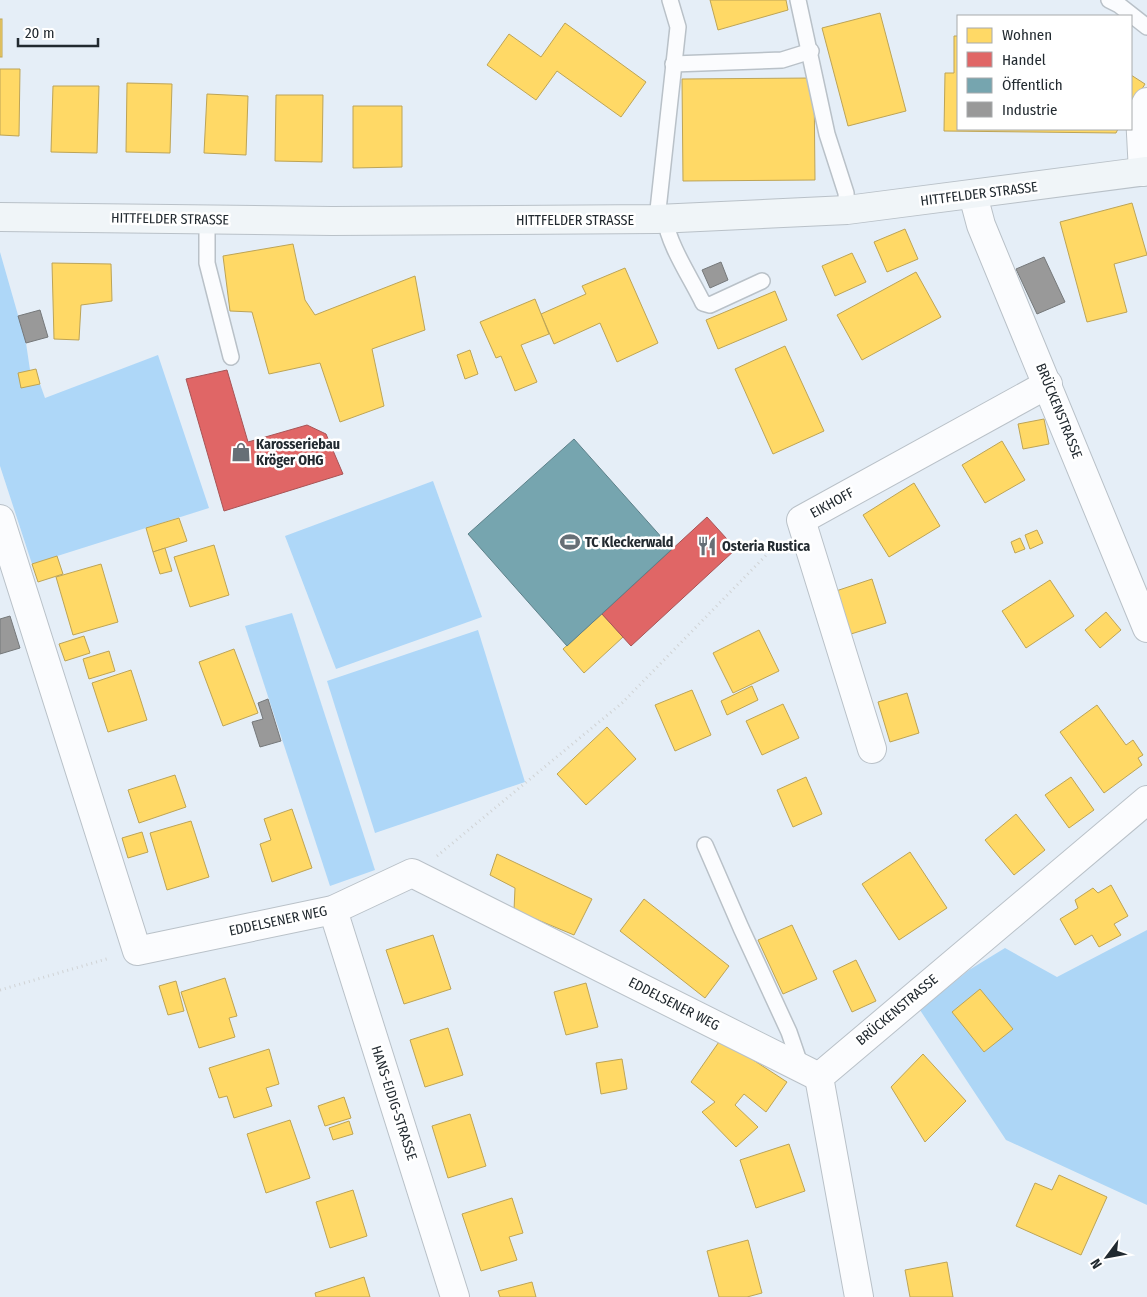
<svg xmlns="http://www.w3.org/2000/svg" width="1147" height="1297" font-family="'Fira Sans Condensed',sans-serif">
<rect width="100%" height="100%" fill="#e5eef7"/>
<g fill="#aed7f8">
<path d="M0,252L26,343L30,370L40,384L45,398L158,355L209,508L32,564L0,466Z"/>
<path d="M433,481L482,617L336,669L285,536Z"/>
<path d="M292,613L375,870L330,886L245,626Z"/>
<path d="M478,630L525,782L375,833L327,681Z"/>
</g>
<path fill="#add6f6" d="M1147,930V1205L1006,1140L920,1010L969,970L1005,948L1057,977Z"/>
<g fill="#ffd966" stroke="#bda456">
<path d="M710,0H786L788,10L718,30Z"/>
<path d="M880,13L906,111L848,126L822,28Z"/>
<rect x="0" y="19" width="2" height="38"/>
<path d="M565,23L646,82L621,117L557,71L536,100L487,65L509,34L541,57Z"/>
<path d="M954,36H958V129H1118L1116,133L944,131L945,73H954Z"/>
<path d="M0,69H20L19,136L0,135Z"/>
<path d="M1131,75L1145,84L1131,107Z"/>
<path d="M814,78L815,180L683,181L682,79Z"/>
<path d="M127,83L172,84L170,153L126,152Z"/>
<path d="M53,86H99L97,153L51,152Z"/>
<path d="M207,94L248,96L246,155L204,153Z"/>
<path d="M276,95H323L322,162L275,161Z"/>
<path d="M353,106H402V167L353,168Z"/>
<path d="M1132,203L1147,255L1114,264L1127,312L1087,322L1060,222Z"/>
<path d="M905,229L918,259L887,272L874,242Z"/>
<path d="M293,244L305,300L315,315L415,276L425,330L372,349L384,406L340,422L320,363L269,374L252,312L230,311L223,256Z"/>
<path d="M852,253L866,282L835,296L822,266Z"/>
<path d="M52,263L111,264L112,301L81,305L79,340L54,339Z"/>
<path d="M625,268L658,343L617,362L600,323L554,344L541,314L586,294L582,286Z"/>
<path d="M916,272L941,317L862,360L837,315Z"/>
<path d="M775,291L787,320L718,349L706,320Z"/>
<path d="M535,299L549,334L521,345L537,382L515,391L501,356L496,358L480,322Z"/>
<path d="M785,346L824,431L773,454L735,369Z"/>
<path d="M470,350L478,374L465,379L457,355Z"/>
<path d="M36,369L40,384L21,388L18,373Z"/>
<path d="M1044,419L1049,444L1023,449L1018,424Z"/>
<path d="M1002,441L1025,480L985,503L962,465Z"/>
<path d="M914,483L940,526L889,557L863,515Z"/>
<path d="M179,518L187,541L153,552L146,528Z"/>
<path d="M1037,530L1043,543L1030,549L1025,535Z"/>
<path d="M1020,538L1025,549L1015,553L1011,542Z"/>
<path d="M214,545L229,595L190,607L174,557Z"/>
<path d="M165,548L172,571L160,574L153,552Z"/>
<path d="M57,556L63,574L38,582L32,564Z"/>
<path d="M101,564L118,622L73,635L56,577Z"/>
<path d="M872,579L886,623L851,634L836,591Z"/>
<path d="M1050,580L1074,616L1026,648L1002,611Z"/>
<path d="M1106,612L1121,630L1100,648L1085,630Z"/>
<path d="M602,614L623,637L584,673L563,649Z"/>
<path d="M759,630L779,671L733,693L713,653Z"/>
<path d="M84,636L90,653L65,661L59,644Z"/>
<path d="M234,649L258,713L223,726L199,662Z"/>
<path d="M109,651L115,671L89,679L83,659Z"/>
<path d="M131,670L147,720L108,732L92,683Z"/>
<path d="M752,686L758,700L727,715L721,701Z"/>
<path d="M692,690L711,735L675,751L655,705Z"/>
<path d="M907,693L919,733L890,742L878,702Z"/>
<path d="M783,704L799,738L762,755L746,721Z"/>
<path d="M1097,705L1126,745L1133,740L1143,755L1138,758L1142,765L1104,793L1060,732Z"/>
<path d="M607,727L636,759L586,805L557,774Z"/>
<path d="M175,775L186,807L139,823L128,790Z"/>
<path d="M806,777L822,814L793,827L777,790Z"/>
<path d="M1071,777L1094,810L1069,828L1045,795Z"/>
<path d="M292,809L312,868L272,882L260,844L271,840L264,819Z"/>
<path d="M1016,814L1045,850L1014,875L985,840Z"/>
<path d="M191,821L209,877L167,890L150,833Z"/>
<path d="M142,832L148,852L128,858L122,838Z"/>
<path d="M910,852L947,908L899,940L862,884Z"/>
<path d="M497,854L592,899L574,935L514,910L515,888L490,875Z"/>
<path d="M1111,885L1128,916L1114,924L1121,935L1099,947L1092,935L1075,945L1060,919L1078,908L1075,900L1093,888L1098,893Z"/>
<path d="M644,899L729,966L705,998L620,931Z"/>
<path d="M792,925L817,979L783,994L758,940Z"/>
<path d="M433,935L451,989L404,1004L386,950Z"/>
<path d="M856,960L876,1001L852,1012L833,971Z"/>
<path d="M225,978L237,1016L229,1018L235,1037L199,1048L181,992Z"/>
<path d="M176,981L184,1011L168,1015L159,986Z"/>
<path d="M586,983L598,1027L566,1035L554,992Z"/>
<path d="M980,989L1013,1029L984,1052L952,1012Z"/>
<path d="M448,1028L463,1075L425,1087L410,1040Z"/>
<path d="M721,1039L787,1082L766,1112L744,1094L735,1105L758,1127L736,1147L702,1112L715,1102L691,1082Z"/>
<path d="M269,1049L279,1084L266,1088L272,1106L234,1118L227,1096L219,1098L209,1068Z"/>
<path d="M923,1054L966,1101L925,1142L891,1087Z"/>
<path d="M622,1059L627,1089L601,1094L596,1063Z"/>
<path d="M344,1097L351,1118L325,1126L318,1106Z"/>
<path d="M470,1114L486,1166L448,1178L432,1126Z"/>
<path d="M290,1120L310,1178L266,1193L247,1134Z"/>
<path d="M349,1121L353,1134L333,1140L329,1128Z"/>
<path d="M789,1144L805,1191L756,1208L740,1160Z"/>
<path d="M1059,1175L1107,1197L1081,1255L1016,1226L1035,1183L1052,1190Z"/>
<path d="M353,1190L367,1236L330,1248L316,1202Z"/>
<path d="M512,1198L523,1233L509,1237L517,1260L481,1271L462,1214Z"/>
<path d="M748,1240L762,1293L747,1297H719L707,1251Z"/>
<path d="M947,1262L953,1297H910L905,1270Z"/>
<path d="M364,1277L370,1297H316L315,1293Z"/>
<path d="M532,1282L536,1297H500L498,1291Z"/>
</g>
<g fill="#e06666" stroke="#a75456">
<path d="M227,370L248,442L307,425L326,434L343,474L224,511L186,379Z"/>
<path d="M707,517L736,549L631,646L602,614Z"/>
</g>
<path fill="#76a5af" stroke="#5d8089" d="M574,439L672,549L567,646L468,534Z"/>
<g fill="#999" stroke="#75787a">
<path d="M1044,257L1065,302L1037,314L1016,269Z"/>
<path d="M721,262L728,280L710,288L702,270Z"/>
<path d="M40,310L48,337L26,343L18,316Z"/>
<path d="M10,616L20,648L0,654V619Z"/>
<path d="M268,699L281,741L260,747L252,722L263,719L258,703Z"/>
</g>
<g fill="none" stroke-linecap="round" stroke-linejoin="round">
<defs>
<g id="lane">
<path d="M798,0L827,134L846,193L847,210"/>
<path d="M1109,0L1119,5L1147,27"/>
<path d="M673,64L782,60L811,51"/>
<path d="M657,219L678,27L670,0"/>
<path d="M665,219C669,246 691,278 703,303L710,305L762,281"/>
<path d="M207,220V263L231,357"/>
<path d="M705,845L741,928L789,1032L801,1067"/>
</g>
<g id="street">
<path d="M1143,172L1140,115L1147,102"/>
<path d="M973,195L981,225L1147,628"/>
<path d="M0,519L137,951L333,910L412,873L819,1077"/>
<path d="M872,749L801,520L1048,384"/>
<path d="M333,910L455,1297"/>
<path d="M859,1297L819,1077L1147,800"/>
</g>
<path id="secondary" d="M0,217L332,221L657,219L847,210L1147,171"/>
</defs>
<use href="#lane" stroke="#b9c1c8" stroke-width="18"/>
<use href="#street" stroke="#b9c1c8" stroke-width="30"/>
<use href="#secondary" stroke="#b9c1c8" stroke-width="30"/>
<g stroke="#d0d3d5" stroke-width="3" stroke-dasharray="1 4" stroke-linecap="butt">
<path d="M437,856L622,703L780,541"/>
<path d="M0,990L110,958"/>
</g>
<use href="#lane" stroke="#fbfcfe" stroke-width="15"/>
<use href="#street" stroke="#fbfcfe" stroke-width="28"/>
<use href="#secondary" stroke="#f0f5f8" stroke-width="28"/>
</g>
<defs>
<symbol id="shop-bare" viewBox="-9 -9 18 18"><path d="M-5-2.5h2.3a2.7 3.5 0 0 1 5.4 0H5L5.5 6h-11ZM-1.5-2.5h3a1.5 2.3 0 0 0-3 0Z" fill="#666f76" stroke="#fff" stroke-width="2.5" paint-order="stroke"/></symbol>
<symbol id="stadium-bare" viewBox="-9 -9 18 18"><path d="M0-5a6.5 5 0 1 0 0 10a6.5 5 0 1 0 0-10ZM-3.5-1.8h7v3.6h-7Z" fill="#666f76" stroke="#fff" stroke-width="2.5" paint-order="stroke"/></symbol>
<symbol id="restaurant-bare" viewBox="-9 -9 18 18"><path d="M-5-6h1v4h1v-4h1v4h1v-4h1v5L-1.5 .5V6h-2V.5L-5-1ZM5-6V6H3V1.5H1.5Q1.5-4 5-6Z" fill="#666f76" stroke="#fff" stroke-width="2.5" paint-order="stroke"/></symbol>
</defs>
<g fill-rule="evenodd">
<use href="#shop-bare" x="227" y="438" width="28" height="28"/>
<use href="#stadium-bare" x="556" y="528" width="28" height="28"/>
<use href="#restaurant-bare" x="693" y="532" width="28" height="28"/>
</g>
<g text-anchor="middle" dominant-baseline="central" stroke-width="5" stroke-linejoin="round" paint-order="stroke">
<g font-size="14" fill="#222a30" stroke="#fff">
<text transform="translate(979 194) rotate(-7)">HITTFELDER STRASSE</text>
<text transform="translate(170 219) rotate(1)">HITTFELDER STRASSE</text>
<text x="575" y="220">HITTFELDER STRASSE</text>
<text transform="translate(1059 411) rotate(68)">BRÜCKENSTRASSE</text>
<text transform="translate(832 503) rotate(-29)">EIKHOFF</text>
<text transform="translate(278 921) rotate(-12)">EDDELSENER WEG</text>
<text transform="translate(674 1004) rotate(27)">EDDELSENER WEG</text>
<text transform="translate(897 1010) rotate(-40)">BRÜCKENSTRASSE</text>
<text transform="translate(394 1103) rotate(72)">HANS-EIDIG-STRASSE</text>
</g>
<g font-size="14" font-weight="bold" fill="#222a30" stroke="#fff" text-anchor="start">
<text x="256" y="444">Karosseriebau<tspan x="256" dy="16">Kröger OHG</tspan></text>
<text x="585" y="542">TC Kleckerwald</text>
<text x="722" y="546">Osteria Rustica</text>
</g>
</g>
<rect x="957" y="15" width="175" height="115" fill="#ffffff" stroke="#a7aaac"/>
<rect x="967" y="28" width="25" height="15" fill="#ffd966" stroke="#a7aaac"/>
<text x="1002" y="40" font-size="15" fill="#222a30">Wohnen</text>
<rect x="967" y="52" width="25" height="15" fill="#e06666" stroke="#a7aaac"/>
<text x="1002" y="65" font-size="15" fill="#222a30">Handel</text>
<rect x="967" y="78" width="25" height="15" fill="#76a5af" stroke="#a7aaac"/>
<text x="1002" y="90" font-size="15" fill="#222a30">Öffentlich</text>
<rect x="967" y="102" width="25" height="15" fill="#999999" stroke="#a7aaac"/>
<text x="1002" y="115" font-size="15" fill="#222a30">Industrie</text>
<g transform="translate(1107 1257) rotate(238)" stroke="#ffffff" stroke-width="4" paint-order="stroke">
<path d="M0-4L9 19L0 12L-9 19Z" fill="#222a30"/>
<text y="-8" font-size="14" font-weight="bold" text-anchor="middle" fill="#222a30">N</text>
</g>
<path d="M18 38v8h80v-8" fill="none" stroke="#222a30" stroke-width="2.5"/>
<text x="25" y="38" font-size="15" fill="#222a30" stroke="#ffffff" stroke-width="4" paint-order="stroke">20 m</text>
</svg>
